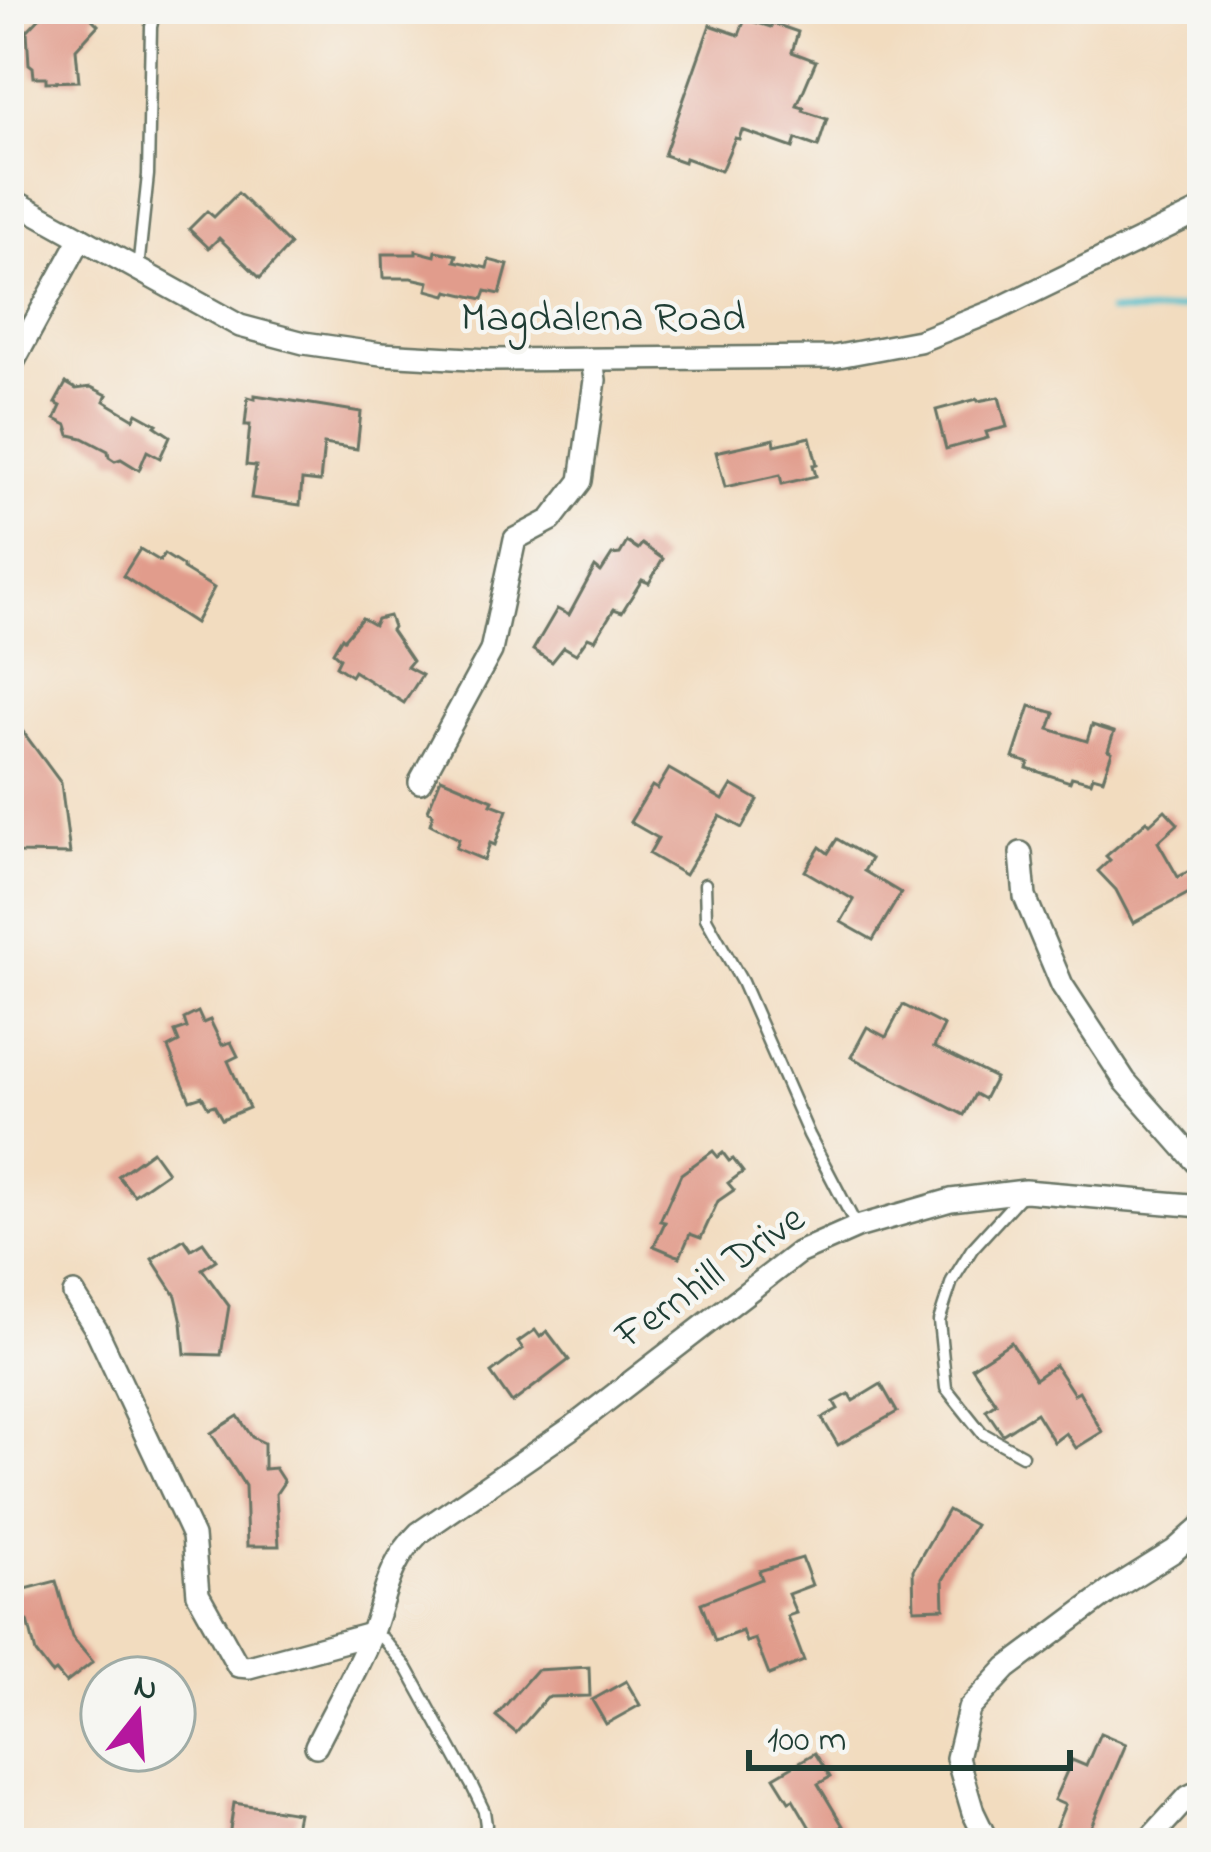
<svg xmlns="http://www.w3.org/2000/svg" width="1211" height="1852" font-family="'Indie Flower',sans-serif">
<rect width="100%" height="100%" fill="#f6f6f2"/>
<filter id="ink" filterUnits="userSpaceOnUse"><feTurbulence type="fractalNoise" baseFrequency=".00833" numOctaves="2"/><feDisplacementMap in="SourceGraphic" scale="24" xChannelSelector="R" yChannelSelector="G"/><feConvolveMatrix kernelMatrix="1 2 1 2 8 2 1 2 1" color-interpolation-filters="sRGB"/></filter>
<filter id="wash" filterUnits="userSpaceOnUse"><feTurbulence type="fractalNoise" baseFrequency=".004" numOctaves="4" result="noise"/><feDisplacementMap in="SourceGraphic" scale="48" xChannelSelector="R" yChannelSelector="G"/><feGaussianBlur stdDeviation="2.7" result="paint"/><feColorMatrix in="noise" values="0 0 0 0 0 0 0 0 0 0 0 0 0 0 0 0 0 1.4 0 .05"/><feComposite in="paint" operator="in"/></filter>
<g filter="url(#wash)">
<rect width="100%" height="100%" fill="#f2dcbf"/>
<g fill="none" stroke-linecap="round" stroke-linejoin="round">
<path stroke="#55c1ce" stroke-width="6" d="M1109,312C1142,313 1171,314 1202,301"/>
</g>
<g id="blocks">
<g fill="#e19c8c">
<path d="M48,9H102L92,19L98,25L76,49L79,81L46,82V77H34L33,67L29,64L27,31Z"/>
<path d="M745,19L771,27L772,23L798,32L792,52L816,61L797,106L804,108L803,111L827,119L818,147L796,139L793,148L742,130L739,139L735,138L721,171L685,158L684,162L664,155L710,25L739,35Z"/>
<path d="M238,193L290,245L260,278L219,238L209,248L189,229L207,211L214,217Z"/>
<path d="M416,251L435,256L436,251L457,255L455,261L487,268L489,260L508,265L500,294L486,291L483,299L448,291L446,295L427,290L429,282L411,278H383L382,254H416Z"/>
<path d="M66,383L76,389L91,387L107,395L104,401L134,419L137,413L157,424L155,426L170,436L160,458L147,451L139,470L121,459L115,461L109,457L108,451L83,438L70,435L67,425L55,419L61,406L55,403Z"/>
<path d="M255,395L361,412L357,449L324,444L320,482L302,480L300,505L251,498L256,466L246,465L250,425H245L248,397L255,399Z"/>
<path d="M999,397L1007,427L986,432L988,438L946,449L936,410L977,399L978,401Z"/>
<path d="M810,437L817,464L813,465L816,476L782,484L780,475L725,487L716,452L774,439L775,445Z"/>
<path d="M627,542L638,549L642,544L663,559L649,583L642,580L622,612L614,609L595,640L588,637L576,654L564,647L552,662L533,650L557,609L569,615L595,567L601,572L612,555L620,554Z"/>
<path d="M140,549L160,561L164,554L183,566V569L214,588L195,623L123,576Z"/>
<path d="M389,616L393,627L391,630L412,661L407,667L422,675L404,703L354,671L351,676L336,666L340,658L333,652L342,637L344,639L362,618L374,625L377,619Z"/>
<path d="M1030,706L1055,713L1049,729L1087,741L1092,725L1114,732L1108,750L1112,752L1103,779L1093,776L1091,782L1072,777L1070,782L1027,768L1029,763L1013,758Z"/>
<path d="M9,713L61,783L70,854L18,853L14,809L9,801Z"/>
<path d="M669,769L723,800L732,785L758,800L742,828L720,816L685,875L649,854L658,838L630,822L652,786L657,789Z"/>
<path d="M441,778L493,800L491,804L507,810L495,845L490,843L484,860L456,848L459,839L430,824L433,814L428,810Z"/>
<path d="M1165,810L1178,824L1158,842L1178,877L1202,864V886L1133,923L1116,890L1098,871L1110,860L1106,856L1147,821L1150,824Z"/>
<path d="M837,839L871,859L864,871L901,893L873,940L841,922L854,900L805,871L820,847L828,853Z"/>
<path d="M903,1005L944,1026L934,1047L995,1078L984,1099L975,1094L964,1115L851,1057L867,1027L886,1037Z"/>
<path d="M198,1012L203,1023L210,1020L222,1045L231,1042L238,1056L228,1061L249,1108L222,1119L214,1105L208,1107L202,1096L190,1100L168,1048L179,1042L175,1032L187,1028L184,1019Z"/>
<path d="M152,1151L167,1172L134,1195L118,1176Z"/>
<path d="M713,1151L718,1157L723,1153L729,1161L733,1159L743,1172L728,1183L734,1190L718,1201L701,1238L690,1234L680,1257L654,1246L665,1222L660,1221L681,1174Z"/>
<path d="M184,1239L191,1249L203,1242L216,1260L202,1269L229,1306L221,1355L185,1354L182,1322L176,1296L152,1259Z"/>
<path d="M535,1330L540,1337L547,1331L569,1360L512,1403L491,1373L523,1349L518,1342Z"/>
<path d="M1011,1342L1035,1379L1055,1365L1074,1394L1079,1391L1102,1432L1076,1448L1066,1433L1054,1442L1036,1413L1003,1434L1001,1432L986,1410L996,1403L972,1367Z"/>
<path d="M881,1384L897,1412L838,1445L822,1418L838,1409L834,1402L849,1394L853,1401Z"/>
<path d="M238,1416L252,1437L264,1443V1469L275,1468L284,1482L276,1494L279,1546H247L245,1486L211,1433Z"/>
<path d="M948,1510L975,1525L943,1580L944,1608L914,1609L913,1570Z"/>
<path d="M802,1558L812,1585L788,1594L796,1613L787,1616L804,1661L769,1675L755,1639L746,1642L742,1631L715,1641L701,1603L762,1579L759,1571Z"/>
<path d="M56,1581L72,1637L93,1662L66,1683L56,1671L52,1674L36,1653L28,1621L17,1622L10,1593Z"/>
<path d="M589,1667L590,1696L547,1697L516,1733L496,1716L536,1670Z"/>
<path d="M626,1681L640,1705L606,1724L592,1700Z"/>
<path d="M1100,1733L1126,1744L1084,1843H1068L1052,1836L1065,1805L1054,1800L1072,1760L1086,1766Z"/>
<path d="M815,1753L830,1777L818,1784L843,1826L837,1829L846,1843H819L793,1799L789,1801L774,1777Z"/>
<path d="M234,1803L298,1813L292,1843L253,1837L252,1843H228Z"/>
</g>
</g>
</g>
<g filter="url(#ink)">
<use href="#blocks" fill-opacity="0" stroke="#697565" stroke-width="3"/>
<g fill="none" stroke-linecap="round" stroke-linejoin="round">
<defs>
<g id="service">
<path d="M138,269L148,175L151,27L155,9"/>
<path d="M705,884L706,918L742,982L809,1135L857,1227"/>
<path d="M1022,1455L982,1433L946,1388L939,1321L952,1281L972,1249L1023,1193"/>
<path d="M371,1634L383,1639L407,1668L472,1786L484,1811L486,1825L482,1843"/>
</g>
<g id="minor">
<path d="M9,198L240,326L304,343L381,354L488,360L833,357L919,341L996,310L1202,210"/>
<path d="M9,370L81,238"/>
<path d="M420,782L491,651L515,539L551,520L581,481L595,380L592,360"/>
<path d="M1021,853L1025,897L1062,985L1125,1081L1199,1165L1202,1172"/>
<path d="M74,1294L97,1331L193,1536L198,1594L238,1666L249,1667L371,1634"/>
<path d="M316,1746C334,1709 356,1673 371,1635C386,1595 387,1565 419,1533L570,1429L798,1253L857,1227L951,1200L1025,1191L1202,1206"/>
<path d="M988,1843L973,1812L957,1758L969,1709L1007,1668L1110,1591L1174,1551L1202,1526"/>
<path d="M1146,1843L1188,1797L1202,1790"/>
</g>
</defs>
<use href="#service" stroke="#697565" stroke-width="15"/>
<use href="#minor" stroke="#697565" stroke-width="26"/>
<use href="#service" stroke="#fff" stroke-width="10"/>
<use href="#minor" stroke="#fff" stroke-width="21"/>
</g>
</g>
<g text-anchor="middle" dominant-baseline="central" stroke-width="9" stroke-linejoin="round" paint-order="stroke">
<g font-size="42" fill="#1f3d34" stroke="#f6f6f2">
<text x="603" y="319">Magdalena Road</text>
<text transform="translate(711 1278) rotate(-35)">Fernhill Drive</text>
</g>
</g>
<rect width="1211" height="1852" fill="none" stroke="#f6f6f2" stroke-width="48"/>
<g transform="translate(138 1714) rotate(17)"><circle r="57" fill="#f6f6f2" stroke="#a0aca6" stroke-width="3"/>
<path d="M0-9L21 45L0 30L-21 45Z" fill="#b5179e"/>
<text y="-18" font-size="33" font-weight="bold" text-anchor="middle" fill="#1f3d34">N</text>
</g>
<path d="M749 1750v18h321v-18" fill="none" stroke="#1f3d34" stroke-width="6"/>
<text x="767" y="1750" font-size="36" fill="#1f3d34" stroke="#f6f6f2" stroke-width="9" paint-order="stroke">100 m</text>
</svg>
